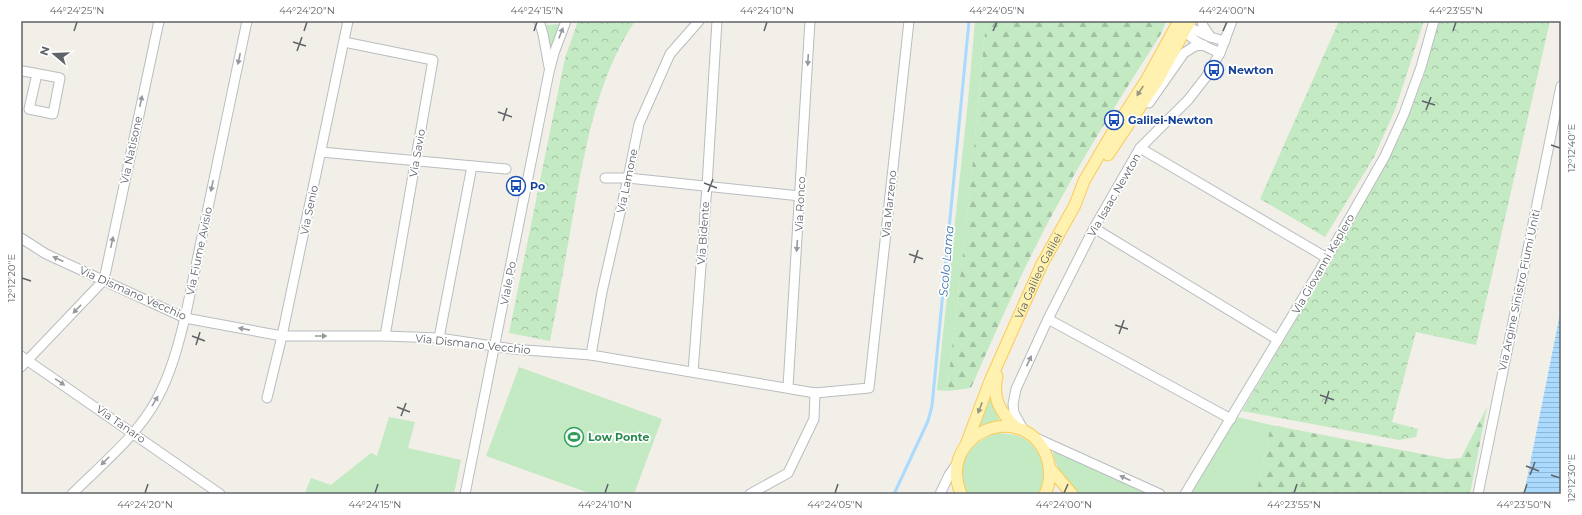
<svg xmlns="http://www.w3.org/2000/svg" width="1582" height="515" font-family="Montserrat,sans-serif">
<defs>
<pattern id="forest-firs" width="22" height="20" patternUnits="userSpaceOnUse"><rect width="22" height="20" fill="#c3eac2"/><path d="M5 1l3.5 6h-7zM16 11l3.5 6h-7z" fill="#a2c1a1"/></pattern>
<pattern id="park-crowns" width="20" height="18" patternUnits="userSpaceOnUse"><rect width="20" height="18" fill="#c3eac2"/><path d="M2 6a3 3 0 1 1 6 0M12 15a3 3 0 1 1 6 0" fill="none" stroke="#a2c1a1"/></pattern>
<pattern id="water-rules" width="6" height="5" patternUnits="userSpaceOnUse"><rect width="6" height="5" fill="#aadbff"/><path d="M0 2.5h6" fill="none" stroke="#8eb5d2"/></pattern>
</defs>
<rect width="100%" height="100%" fill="#f1efe7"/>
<g fill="#c3eac2">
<path d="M975,21H986L969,201L947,391L937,390L968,101Z"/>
<path d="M560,24L550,56L546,25Z"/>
<path d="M519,367L662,419L634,494H592L486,456Z"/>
<path d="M989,392L992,393L994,409L1001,423L991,424L979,429L978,425Z"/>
<path d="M389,417L415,422L408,448L461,460L454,494H301L305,493L311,478L331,485L371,453L377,456Z"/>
<path d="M1237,417L1271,425L1256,494H1191Z"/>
<path d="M998,433C1008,434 1017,434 1025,439C1044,451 1048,476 1038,494H967C953,464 969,442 998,433Z"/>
<path d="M1053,451L1147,494H1078C1069,484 1053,466 1053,451Z"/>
</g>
<g fill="url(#forest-firs)">
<path d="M986,21H1166L1161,34C1123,93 1086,152 1053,213C1022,270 997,329 971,388L947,391L969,201Z"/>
<path d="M1487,407L1470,494H1256L1271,425L1448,459L1461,458Z"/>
</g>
<g fill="url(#park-crowns)">
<path d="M578,21H635C598,77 587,140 575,204C567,250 559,296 550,341L509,333L565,58Z"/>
<path d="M1339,21H1424L1395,110L1374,157L1325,237L1260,199Z"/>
<path d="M1438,21H1550L1476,345L1416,332L1392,422L1418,429L1416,437L1399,440L1242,411L1333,258L1401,135L1425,73Z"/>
</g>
<path fill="url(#water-rules)" d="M1561,309V494H1524Z"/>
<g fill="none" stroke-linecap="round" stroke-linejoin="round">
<path stroke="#aadbff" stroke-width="3" d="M894,494L928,421L932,406L969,21"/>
<defs>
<g id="minor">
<path d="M539,21L543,34L549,67"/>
<path d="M1202,21L1203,26L1210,36"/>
<path d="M1185,26C1187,41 1208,47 1220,53"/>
<path d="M1182,32L1190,28L1193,29L1210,37L1225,41"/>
<path d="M344,42L433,60L385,336"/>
<path d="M21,71H23L60,78L53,114L29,109L37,74"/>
<path d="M1149,103L1184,53L1195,46L1204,45"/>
<path d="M1140,148L1327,258"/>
<path d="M321,152L506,169"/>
<path d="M605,178H628L800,196"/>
<path d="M1094,228L1278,340"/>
<path d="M21,238L46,254L185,318L282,336H385L439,338L513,349L591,355L815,393L869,388L909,21"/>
<path d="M1048,319L1231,419"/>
<path d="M439,338L472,166"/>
<path d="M591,355L602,292L628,178L639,124L670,54L699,21"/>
<path d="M21,356L220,494"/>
<path d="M21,367L104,280L159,21"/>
<path d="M693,372L707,186L717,21"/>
<path d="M788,387L810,21"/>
<path d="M267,398L282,336L348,21"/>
<path d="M1024,431L1014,413L1013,404L1016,389L1048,319L1094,228L1140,148L1188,100L1206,77L1220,53L1232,21"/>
<path d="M1034,437L1160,494"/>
<path d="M72,494C101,465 138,435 157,399C171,373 178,346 185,318L247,21"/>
<path d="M465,494L549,72L554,53L566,21"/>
<path d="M750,494L788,473L814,419L815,393"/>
<path d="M940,494L949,475L956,465"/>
<path d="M1185,494L1327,258L1385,156L1404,114L1421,67L1434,21"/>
<path d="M1478,494L1561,86"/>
</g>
<g id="major">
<path d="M1108,155L1158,80L1190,21"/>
<path d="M997,376C992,400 1000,411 1016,428"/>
<path id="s1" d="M967,442L990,381L1042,264L1075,205L1084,181L1111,135L1147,79L1179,21"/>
<path d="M1049,467L1072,494"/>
<path d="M961,494C936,434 1022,398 1046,455C1051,467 1051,482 1045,494"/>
</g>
</defs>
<use href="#minor" stroke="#b9bdc1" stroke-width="11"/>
<use href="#major" stroke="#fbcb56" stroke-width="13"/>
<use href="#minor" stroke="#fff" stroke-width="9"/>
<use href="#major" stroke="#fff1af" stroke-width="11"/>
</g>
<defs><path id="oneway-solid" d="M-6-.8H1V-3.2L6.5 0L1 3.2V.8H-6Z"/></defs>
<g fill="#969a9d">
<use href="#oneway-solid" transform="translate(561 33) rotate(-68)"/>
<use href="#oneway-solid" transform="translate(239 59) rotate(102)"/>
<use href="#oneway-solid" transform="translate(808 60) rotate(93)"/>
<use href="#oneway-solid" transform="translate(141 101) rotate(-78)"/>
<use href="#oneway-solid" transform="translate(212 186) rotate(102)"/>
<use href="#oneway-solid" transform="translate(112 242) rotate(-78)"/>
<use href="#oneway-solid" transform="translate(797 246) rotate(94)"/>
<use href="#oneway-solid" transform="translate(58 259) rotate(-155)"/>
<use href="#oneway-solid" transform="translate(77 309) rotate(134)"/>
<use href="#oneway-solid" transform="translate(244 329) rotate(-169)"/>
<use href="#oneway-solid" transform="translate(321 336)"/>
<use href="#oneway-solid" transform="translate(1029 361) rotate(-65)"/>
<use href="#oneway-solid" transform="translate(60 382) rotate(35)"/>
<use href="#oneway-solid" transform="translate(155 401) rotate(-59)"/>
<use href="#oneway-solid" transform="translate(105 461) rotate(135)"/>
<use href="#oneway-solid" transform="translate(1125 478) rotate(-156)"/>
</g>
<g fill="#969581">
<use href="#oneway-solid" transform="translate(1140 91) rotate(123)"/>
<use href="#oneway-solid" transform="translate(980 408) rotate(111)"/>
</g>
<path fill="none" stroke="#5e6368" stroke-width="1.5" d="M74,31L77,22M304,31L307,22M534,31L537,22M764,31L767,22M993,31L997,22M1223,31L1227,22M1453,31L1456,22M293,42L306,46M297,51L302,37M1422,101L1435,105M1426,110L1431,97M498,112L512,117M503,121L507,108M1551,145L1560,148M704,183L717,188M708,192L713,179M909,254L923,259M914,263L918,250M22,278L31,281M1115,325L1128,329M1119,334L1124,320M192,336L205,341M196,345L200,332M1320,395L1334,400M1325,404L1329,391M397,407L410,412M401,416L406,403M1526,466L1539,471M1530,475L1535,462M1551,475L1560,478M145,493L148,484M375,493L378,484M605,493L608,484M835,493L838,484M1064,493L1068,484M1294,493L1297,484M1524,493L1527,484"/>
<defs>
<symbol id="bus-ring" viewBox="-11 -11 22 22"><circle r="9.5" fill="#fff" stroke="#1a4fb4" stroke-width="1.5"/><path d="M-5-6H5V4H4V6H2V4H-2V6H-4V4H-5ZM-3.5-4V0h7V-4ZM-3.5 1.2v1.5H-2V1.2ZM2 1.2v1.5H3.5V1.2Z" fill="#1a4fb4"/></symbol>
<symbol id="stadium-ring" viewBox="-11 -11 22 22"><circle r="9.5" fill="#fff" stroke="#2e9e5b" stroke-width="1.5"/><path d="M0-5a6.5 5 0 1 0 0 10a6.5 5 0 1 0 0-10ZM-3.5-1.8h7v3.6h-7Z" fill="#2e9e5b"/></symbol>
</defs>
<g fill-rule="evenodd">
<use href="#bus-ring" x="1203" y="59" width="22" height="22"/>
<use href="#bus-ring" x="1103" y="109" width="22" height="22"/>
<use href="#bus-ring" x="505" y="175" width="22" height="22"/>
<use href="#stadium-ring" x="563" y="426" width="22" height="22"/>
</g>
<g text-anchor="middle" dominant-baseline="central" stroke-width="3.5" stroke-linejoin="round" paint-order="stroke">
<g font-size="11" font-weight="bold" fill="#164399" stroke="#fff" text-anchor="start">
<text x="1228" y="70">Newton</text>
<text x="1128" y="120">Galilei-Newton</text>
<text x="530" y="186">Po</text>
</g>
<g font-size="11" fill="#5e6368" stroke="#fff">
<text transform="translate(131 150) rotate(-78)">Via Natisone</text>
<text transform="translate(417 153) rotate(-80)">Via Savio</text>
<text transform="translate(627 181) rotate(-78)">Via Lamone</text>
<text transform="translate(1114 195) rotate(-60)">Via Isaac Newton</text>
<text transform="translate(800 204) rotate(-87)">Via Ronco</text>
<text transform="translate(889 204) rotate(-84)">Via Marzeno</text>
<text transform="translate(309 210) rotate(-78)">Via Senio</text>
<text transform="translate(703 233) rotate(-86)">Via Bidente</text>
<text transform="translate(199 251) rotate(-78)">Via Fiume Avisio</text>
<text transform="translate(1323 264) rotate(-60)">Via Giovanni Keplero</text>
<text stroke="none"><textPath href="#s1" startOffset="181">Via Galileo Galilei</textPath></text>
<text transform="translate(508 283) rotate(-79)">Viale Po</text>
<text transform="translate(1519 290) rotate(-78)">Via Argine Sinistro Fiumi Uniti</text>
<text transform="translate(133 293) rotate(24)">Via Dismano Vecchio</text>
<text transform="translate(473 344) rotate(6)">Via Dismano Vecchio</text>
<text transform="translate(121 424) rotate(35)">Via Tanaro</text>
</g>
<g font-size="11" font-weight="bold" fill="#27864d" stroke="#fff" text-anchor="start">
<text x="588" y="437">Low Ponte</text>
</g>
<g font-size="12" font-style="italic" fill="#3b75b1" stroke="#fff">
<text transform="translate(946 261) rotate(-85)">Scolo Lama</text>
</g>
</g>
<rect width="1582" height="515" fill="none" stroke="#ffffff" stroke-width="44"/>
<g transform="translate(54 54) rotate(289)" stroke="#ffffff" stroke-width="3" paint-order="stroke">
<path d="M0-3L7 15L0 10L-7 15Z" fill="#5e6368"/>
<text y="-6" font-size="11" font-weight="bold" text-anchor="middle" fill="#5e6368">N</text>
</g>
<rect x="22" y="22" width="1538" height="471" fill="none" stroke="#5e6368" stroke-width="1.5"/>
<g font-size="10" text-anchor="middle" fill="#5e6368">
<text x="77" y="14">44°24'25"N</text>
<text x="307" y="14">44°24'20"N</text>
<text x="537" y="14">44°24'15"N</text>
<text x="767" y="14">44°24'10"N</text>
<text x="997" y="14">44°24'05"N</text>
<text x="1227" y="14">44°24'00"N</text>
<text x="1456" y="14">44°23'55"N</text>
<text transform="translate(1571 148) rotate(-90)" y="4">12°12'40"E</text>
<text transform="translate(11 278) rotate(-90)" y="4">12°12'20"E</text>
<text transform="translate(1571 478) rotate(-90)" y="4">12°12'30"E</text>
<text x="145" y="508">44°24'20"N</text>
<text x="375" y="508">44°24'15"N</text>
<text x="605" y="508">44°24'10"N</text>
<text x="835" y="508">44°24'05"N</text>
<text x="1064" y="508">44°24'00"N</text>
<text x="1294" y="508">44°23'55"N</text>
<text x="1524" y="508">44°23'50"N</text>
</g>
</svg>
